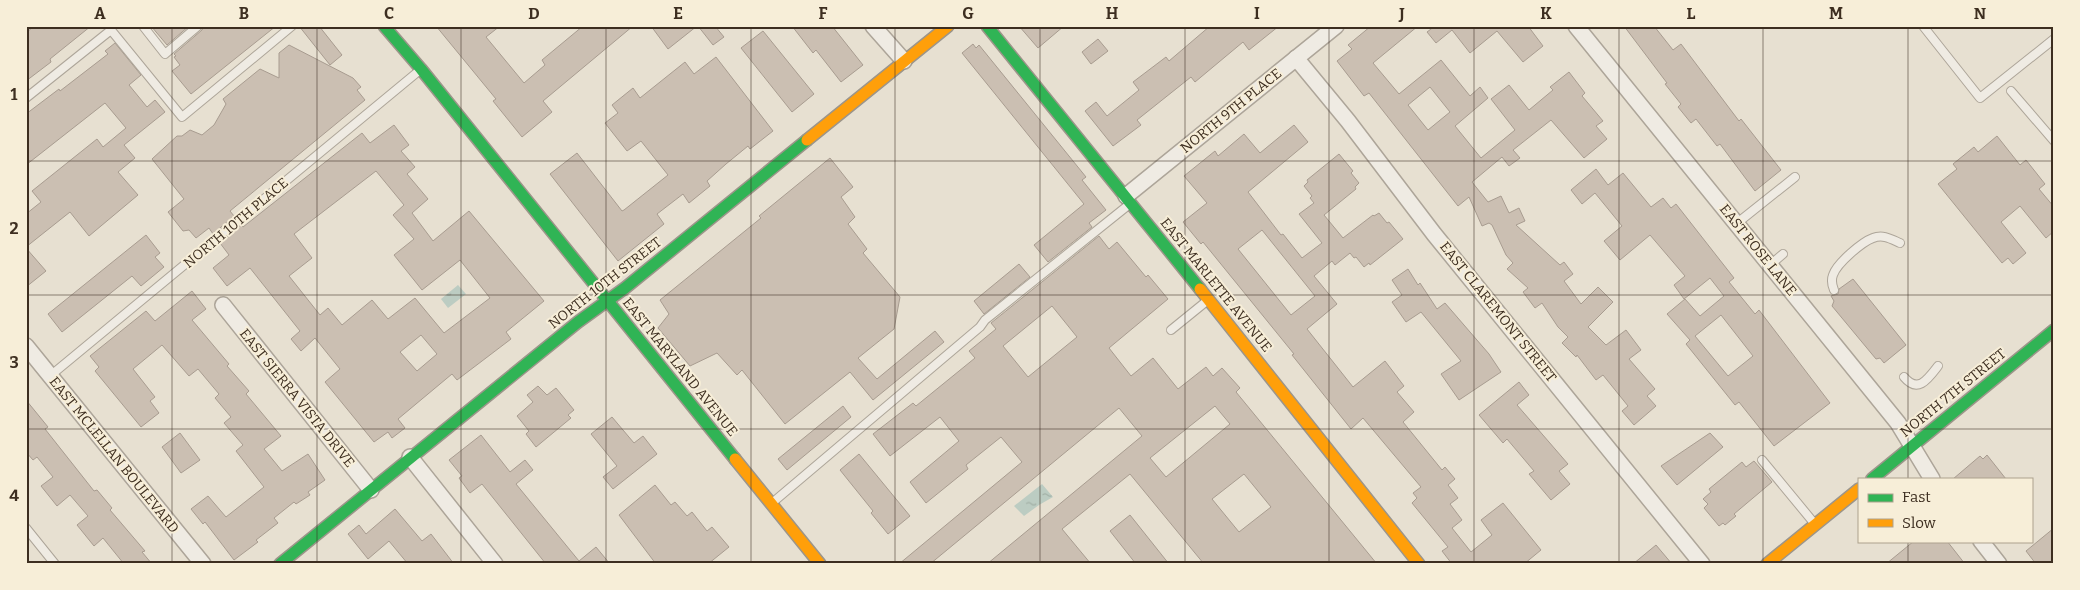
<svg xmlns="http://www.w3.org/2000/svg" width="2080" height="590" font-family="Bitter,serif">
<defs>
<pattern id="water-ripples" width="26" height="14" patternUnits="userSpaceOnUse" patternTransform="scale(1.25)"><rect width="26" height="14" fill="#bcccc2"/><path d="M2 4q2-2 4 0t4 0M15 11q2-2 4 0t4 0" fill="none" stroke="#a2b0a6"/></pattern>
</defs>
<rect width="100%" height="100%" fill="#e7e0d1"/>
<g fill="url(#water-ripples)">
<path d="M458,285L466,294L448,308L441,299Z"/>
<path d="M1042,484L1053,497L1039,505L1024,516L1014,506Z"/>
</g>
<g fill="#cbbfb2" stroke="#a89c90" fill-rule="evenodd">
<path d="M34,26H91L50,59L51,62L26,81V33Z"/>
<path d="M151,26H189L167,45Z"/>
<path d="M204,26H276L191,94L172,71L180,65L174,57L176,56L174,54L202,30Z"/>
<path d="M299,26H319L342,55L330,65Z"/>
<path d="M436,26H500L486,37L524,83L545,65L542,60L583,26H633L543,101L552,112L522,137L493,101L496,99Z"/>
<path d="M651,26H697L668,49Z"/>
<path d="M698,26H715L724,37L713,45Z"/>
<path d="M792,26H832L863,65L841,82L816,50L813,53Z"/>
<path d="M1019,26H1064L1038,48Z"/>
<path d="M1210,26H1279L1249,50L1243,42L1195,82L1191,77L1137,120L1141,125L1113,146L1085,111L1096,102L1107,116L1139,90L1133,82L1166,57L1169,61Z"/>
<path d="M1371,26H1418L1373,63L1399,94L1441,60L1470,96L1480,87L1488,98L1455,126L1481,158L1515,130L1491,99L1509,85L1529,110L1553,90L1550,87L1569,72L1585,93L1582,96L1603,121L1596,126L1607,139L1584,158L1551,120L1513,150L1520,158L1509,166L1502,157L1472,182L1488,202L1501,196L1509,213L1519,208L1525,221L1516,225L1560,265L1564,262L1573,274L1564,281L1581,304L1598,287L1613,302L1588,327L1606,345L1626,330L1641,350L1629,359L1655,389L1647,396L1656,406L1634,425L1622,411L1628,406L1603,375L1596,380L1577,355L1576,357L1562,343L1568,337L1558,327L1542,303L1535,308L1523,292L1528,288L1507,269L1513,263L1506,255L1492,225L1489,223L1482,226L1469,197L1458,206L1369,93L1364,96L1337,61L1352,49L1348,45ZM1430,87L1450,112L1428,130L1408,105Z"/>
<path d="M1435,26H1528L1543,46L1523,62L1497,31L1470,53L1452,30L1436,43L1427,32Z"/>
<path d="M1624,26H1654L1673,50L1681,44L1739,121L1741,119L1781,170L1755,191L1720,144L1717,146L1696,119L1691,123L1678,107L1681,104L1665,84L1667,83Z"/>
<path d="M763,31L814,94L792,112L741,48Z"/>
<path d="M1098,39L1108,51L1091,64L1082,52Z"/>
<path d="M115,43L141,75L129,85L147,107L155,100L165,112L124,145L135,158L118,172L138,195L89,236L70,212L26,247V214L41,202L32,191L97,139L103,147L126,128L105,103L26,165V114L59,89L60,91L108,54L105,51Z"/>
<path d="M973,44L976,48L979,45L1086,177L1082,180L1106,210L1089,223L1092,227L1048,262L1034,245L1084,204L962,53Z"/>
<path d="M289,45L353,78L361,87L357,90L365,100L230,211L234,216L213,234L209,228L196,238L189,230L183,231L168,212L184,199L152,159L177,136H182L190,130L202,135L214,125L226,104L223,99L260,69L279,78V53Z"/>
<path d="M716,57L773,131L750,149L748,146L726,164L707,181L710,186L689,203L683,194L657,214L664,224L618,261L550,174L577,153L622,211L624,210L668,175L641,141L627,151L605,123L618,113L612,105L633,88L640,98L685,62L694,74Z"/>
<path d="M394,125L409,145L401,151L415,167L407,174L428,199L412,213L433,241L469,211L544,301L506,332L511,339L457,380L452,374L398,419L405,428L392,438L388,432L374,442L325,382L340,369L315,338L301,351L291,339L300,331L250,268L227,286L213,268L229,255L220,243L241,225L243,227L362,133L370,143ZM376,171L404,205L393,215L414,239L394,255L422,290L460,260L490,298L444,333L415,298L388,319L372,300L342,325L328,308L320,315L289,276L312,258L294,234ZM421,335L437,354L417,371L400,352Z"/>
<path d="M1294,125L1308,142L1248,192L1281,235L1283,234L1302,258L1322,243L1299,214L1314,203L1310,198L1312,196L1304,186L1308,182L1307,180L1339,154L1353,171L1351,173L1359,183L1355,187L1356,189L1324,215L1343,238L1373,215L1374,216L1379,213L1387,223L1389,222L1403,239L1370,265L1369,263L1364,267L1356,257L1354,258L1350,253L1335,265L1332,261L1314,276L1337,304L1307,329L1353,387L1385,361L1404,386L1397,392L1414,412L1403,422L1442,470L1445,467L1455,479L1448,485L1458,498L1450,504L1462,520L1452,528L1471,552L1492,535L1481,520L1503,503L1541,550L1524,564H1452L1442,551L1448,547L1412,503L1417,498L1413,493L1421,487L1363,418L1351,429L1292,355L1294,354L1203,242L1201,244L1183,222L1207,203L1184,176L1215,151L1218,156L1244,134L1260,153ZM1262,230L1315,296L1291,315L1238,249Z"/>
<path d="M1997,136L2020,165L2026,160L2045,184L2039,189L2054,207V231L2046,238L2020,206L2001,222L2026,253L2013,264L2008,258L2002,263L1938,184L1957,169L1953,164L1974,147L1978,152Z"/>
<path d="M830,158L853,187L841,197L855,217L848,224L867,249L863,253L900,297L894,329L858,358L877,379L935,331L944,342L873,400L850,372L785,424L742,370L737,375L717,353L690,366L658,328L669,314L660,300L761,218L759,216Z"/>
<path d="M1596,169L1608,185L1623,173L1651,207L1663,198L1671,208L1676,204L1734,278L1729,282L1755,314L1759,310L1830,403L1774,446L1739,402L1735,405L1686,344L1690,340L1667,314L1685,299L1700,316L1724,296L1710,278L1684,299L1674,285L1685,276L1650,235L1620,260L1604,241L1622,226L1595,193L1582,204L1571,190ZM1721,315L1753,356L1728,376L1695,336Z"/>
<path d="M146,235L160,253L155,257L164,267L141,286L132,276L62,332L48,314Z"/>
<path d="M1099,236L1109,249L1117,242L1146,277L1148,275L1168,299L1109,348L1131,376L1153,358L1178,389L1206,367L1213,376L1222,368L1240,388L1236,392L1377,564H1204L1130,474L1062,529L1091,564H987L1142,436L1119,408L930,564H899L1022,462L1001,437L966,465L968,469L926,503L910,482L959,441L940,417L890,456L873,434L913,403L916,406L975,358L969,351L996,329L991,323ZM1052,306L1077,337L1028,377L1003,346ZM1215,406L1230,424L1166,477L1150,458ZM1244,474L1271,507L1239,532L1212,499Z"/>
<path d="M26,248L46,271L26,287Z"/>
<path d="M1019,264L1030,277L984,314L974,301Z"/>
<path d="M1408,269L1418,285L1420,283L1437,309L1445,303L1489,354L1501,372L1459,400L1441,374L1461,361L1421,312L1406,322L1392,302L1402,295L1392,280Z"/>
<path d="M1853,279L1906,345L1884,363L1880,358L1876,359L1832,306L1834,301L1831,296L1838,294L1839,289Z"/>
<path d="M192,291L206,309L192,320L229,364L227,366L249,391L246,394L281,436L264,449L282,471L308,454L325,480L308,492L310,495L296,504L294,502L274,518L278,523L256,540L258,542L234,560L205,522L203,524L191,509L208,496L226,517L264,487L236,451L243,445L224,423L231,417L215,398L219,394L198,369L189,376L162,345L133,369L155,397L150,401L159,413L141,427L95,371L99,367L90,356L146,311L155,321Z"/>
<path d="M1519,382L1529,395L1517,405L1568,464L1559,471L1570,484L1551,500L1529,474L1534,471L1507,439L1503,443L1479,415Z"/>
<path d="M538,386L547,395L556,388L574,410L568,415L571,418L536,447L526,434L529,431L517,416L533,402L527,395Z"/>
<path d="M26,400L48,427L45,429L94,491L97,490L112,508L110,510L145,551L142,552L152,564H124L103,538L94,546L77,525L88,516L70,495L57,506L41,486L53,477L37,457L33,460L26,452Z"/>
<path d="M843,406L851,417L787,470L778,459Z"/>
<path d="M612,417L634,443L643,436L657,454L613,489L603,477L617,466L591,434Z"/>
<path d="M180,433L200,460L181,473L162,447Z"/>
<path d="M1710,433L1723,447L1677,485L1661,466Z"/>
<path d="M481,435L510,472L525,460L533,470L516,484L579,561L596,547L610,564H546L482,484L470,493L459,478L462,476L449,460Z"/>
<path d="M859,454L910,516L888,534L871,513L873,511L840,470Z"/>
<path d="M1987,455L2006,479H1953L1980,456L1983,459Z"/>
<path d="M1754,461L1772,482L1734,514L1736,516L1725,525L1723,523L1719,526L1704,508L1708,504L1703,499L1711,492L1709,489L1742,462L1746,467Z"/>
<path d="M655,485L671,505L675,502L687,516L692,512L707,531L712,527L729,547L708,564H656L619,515Z"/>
<path d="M395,509L422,541L431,534L454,564H408L389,541L368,559L348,534L359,525L366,534Z"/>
<path d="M1130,515L1169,564H1136L1110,531Z"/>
<path d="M2054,528V564H2036L2026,551Z"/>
<path d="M1914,541H1947L1965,564H1886Z"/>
<path d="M1656,545L1672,564H1633Z"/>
</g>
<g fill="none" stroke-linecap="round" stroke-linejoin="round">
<defs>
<g id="lane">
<path d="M143,26L165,54L198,26"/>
<path d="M1923,26L1980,98L2054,39"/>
<path d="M2011,91L2054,141"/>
<path d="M26,98L111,30L182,117L292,26"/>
<path d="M1736,224L1795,177"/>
<path d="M1770,265L1783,254"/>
<path d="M1834,290C1832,285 1831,280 1833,275C1837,263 1862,242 1873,238C1883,234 1891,239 1900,243"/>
<path d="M1171,330L1208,300"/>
<path d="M50,376L420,70"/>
<path d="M1904,377C1918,394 1928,379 1938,366"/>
<path d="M1762,460L1814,523"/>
<path d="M772,503L980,327L985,320L1131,203"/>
<path d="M26,528L55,564"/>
</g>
<g id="street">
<path d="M873,26L904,61"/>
<path d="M1576,26L1898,423L1932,479"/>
<path d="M1296,58L1348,121L1434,234L1702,564"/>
<path d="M1126,196L1336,26"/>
<path d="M223,305L371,490"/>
<path d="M26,346L203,564"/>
<path d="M410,457L495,564"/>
<path d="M1981,541L1999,564"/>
</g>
<g id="fast">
<path d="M384,26L421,69L735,459"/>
<path d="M987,26L1200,289"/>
<path d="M1872,479L2054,330"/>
<path d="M280,564L578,322L625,288L807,140"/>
</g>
<g id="slow">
<path d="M807,140L948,26"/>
<path d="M1200,289L1419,564"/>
<path d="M735,459L820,564"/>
<path d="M1767,564L1859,489"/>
</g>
</defs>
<use href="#lane" stroke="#ada599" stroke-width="10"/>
<use href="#street" stroke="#ada599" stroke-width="18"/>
<use href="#fast" stroke="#9c958a" stroke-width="14"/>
<use href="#slow" stroke="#9c958a" stroke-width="14"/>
<use href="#lane" stroke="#efebe3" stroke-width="8"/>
<use href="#street" stroke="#efebe3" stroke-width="15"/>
<use href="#fast" stroke="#30b455" stroke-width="11"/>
<use href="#slow" stroke="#ff9f0a" stroke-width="11"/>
</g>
<path fill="none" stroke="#3d2e20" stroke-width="1" stroke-opacity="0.55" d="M172,26V564M317,26V564M461,26V564M606,26V564M751,26V564M895,26V564M1040,26V564M1185,26V564M1329,26V564M1474,26V564M1619,26V564M1763,26V564M1908,26V479M26,161H2054M26,295H2054M26,429H2054M1908,541V564"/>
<g text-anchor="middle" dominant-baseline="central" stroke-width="4" stroke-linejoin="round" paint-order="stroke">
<g font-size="14" fill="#3d2e20" stroke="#f7eed8">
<text transform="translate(1231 111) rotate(-39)">NORTH 9TH PLACE</text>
<text transform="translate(236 223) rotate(-40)">NORTH 10TH PLACE</text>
<text transform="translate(1758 250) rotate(51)">EAST ROSE LANE</text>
<text transform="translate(605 283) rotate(-38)">NORTH 10TH STREET</text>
<text transform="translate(1216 285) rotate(51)">EAST MARLETTE AVENUE</text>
<text transform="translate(1498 312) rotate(51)">EAST CLAREMONT STREET</text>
<text transform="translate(680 367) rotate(51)">EAST MARYLAND AVENUE</text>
<text transform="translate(1953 393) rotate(-39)">NORTH 7TH STREET</text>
<text transform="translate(297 398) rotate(51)">EAST SIERRA VISTA DRIVE</text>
<text transform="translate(114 455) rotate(51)">EAST MCLELLAN BOULEVARD</text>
</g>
</g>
<rect width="2080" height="590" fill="none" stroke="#f7eed8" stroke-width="55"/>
<rect x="1858" y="478" width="175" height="65" fill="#f7eed8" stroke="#ada18e"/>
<rect x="1868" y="494" width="25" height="8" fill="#30b455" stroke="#ada18e"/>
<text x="1902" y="502" font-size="15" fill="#3d2e20">Fast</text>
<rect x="1868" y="519" width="25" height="8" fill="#ff9f0a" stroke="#ada18e"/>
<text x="1902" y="528" font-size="15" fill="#3d2e20">Slow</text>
<rect x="28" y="28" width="2024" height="534" fill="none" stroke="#3d2e20" stroke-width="2"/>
<g font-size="16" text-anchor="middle" font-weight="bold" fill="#3d2e20">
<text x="100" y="19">A</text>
<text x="244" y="19">B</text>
<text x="389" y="19">C</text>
<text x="534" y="19">D</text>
<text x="678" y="19">E</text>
<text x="823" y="19">F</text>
<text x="968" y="19">G</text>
<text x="1112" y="19">H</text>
<text x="1257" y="19">I</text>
<text x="1402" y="19">J</text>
<text x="1546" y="19">K</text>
<text x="1691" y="19">L</text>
<text x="1836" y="19">M</text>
<text x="1980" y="19">N</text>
<text x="14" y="100">1</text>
<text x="14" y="234">2</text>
<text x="14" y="368">3</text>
<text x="14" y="501">4</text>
</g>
</svg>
